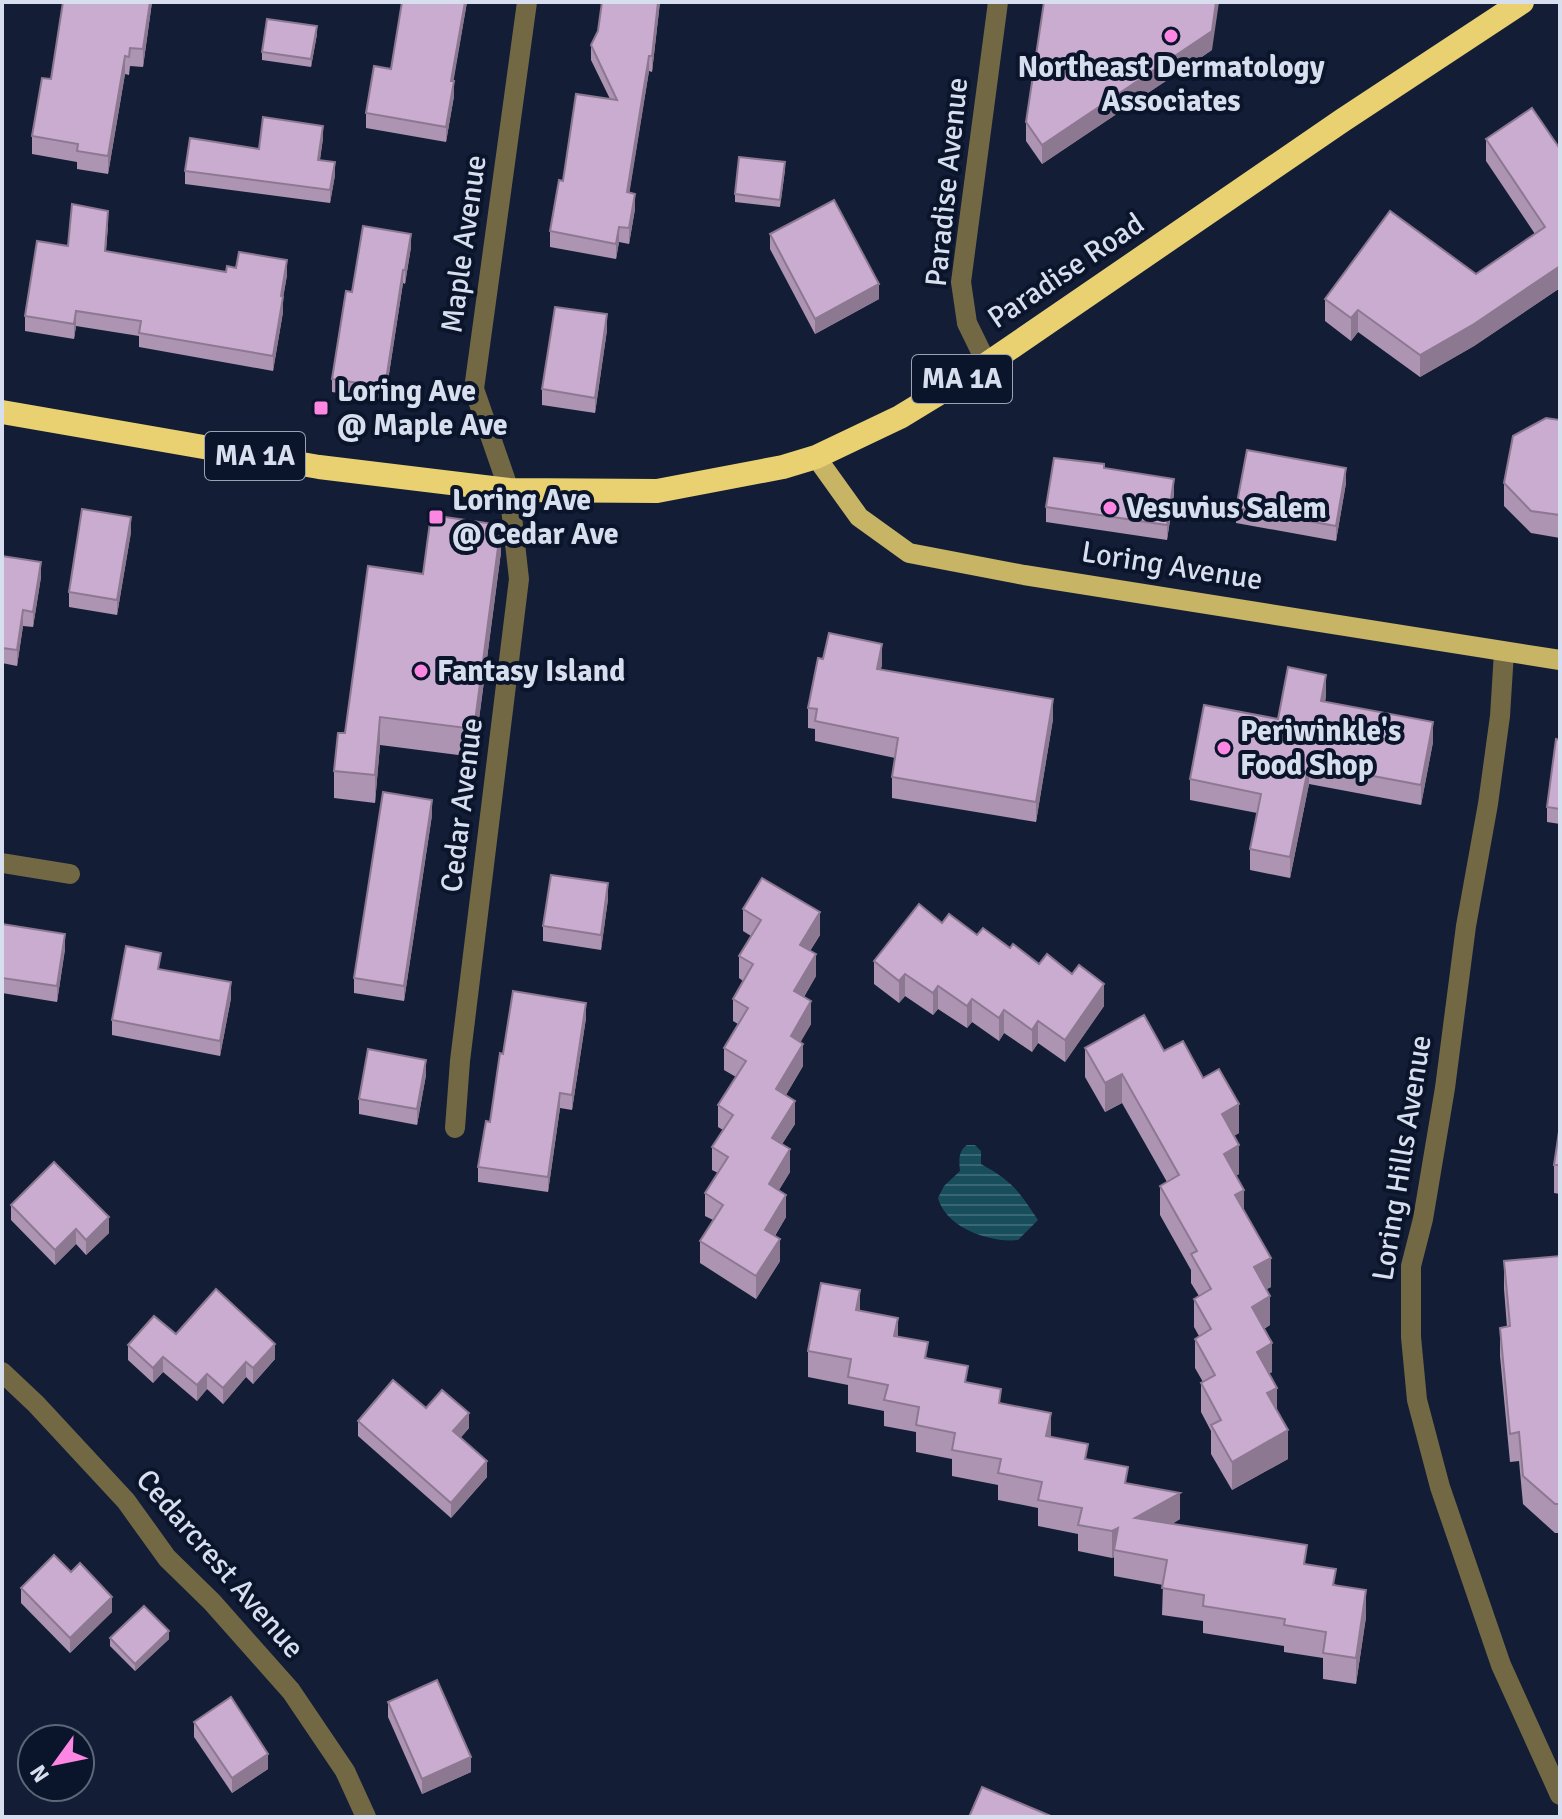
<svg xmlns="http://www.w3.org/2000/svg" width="1562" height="1819" font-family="Signika,sans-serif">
<defs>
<pattern id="water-rules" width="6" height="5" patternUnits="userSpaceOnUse" patternTransform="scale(2)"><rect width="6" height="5" fill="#184e5b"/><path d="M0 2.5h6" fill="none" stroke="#396773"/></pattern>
</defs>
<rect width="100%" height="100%" fill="#131e36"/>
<path fill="url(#water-rules)" d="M967,1145H975L981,1151V1164C1012,1181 1019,1191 1038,1220L1018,1240C990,1243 946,1228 938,1198L944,1186L960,1171C959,1161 958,1151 967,1145Z"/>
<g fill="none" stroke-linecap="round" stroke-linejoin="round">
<g stroke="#726944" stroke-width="20">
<path d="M987,364L967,323L961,282L998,2"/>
<path d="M1504,652L1500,716L1488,804L1466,926L1445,1088L1423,1219L1411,1266V1337L1417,1400L1440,1487L1501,1665L1560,1795"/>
<path d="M2,863L70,874"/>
<path d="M455,1128L460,1061L519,579L509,490L474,389L527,2"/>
<path d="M2,1372L36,1404L126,1501L167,1558L212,1602L291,1691L345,1771L366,1817"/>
</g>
<path stroke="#c7b465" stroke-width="20" d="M816,457L859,517L909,553L1024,575L1560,660"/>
<path stroke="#e9d171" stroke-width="24" d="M2,412L319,467L509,490L657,491L783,467L816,457L900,417L987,364L1343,120L1522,2"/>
</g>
<g fill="#ad94b3">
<path d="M63,2H152L143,67L130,66L129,75L125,74L108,174L77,169V162L32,154V136L51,79Z"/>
<path d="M467,2L453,81L454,96L446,142L366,128V113L391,69Z"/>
<path d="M660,2L652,72L649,71L629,193L635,209L629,244L619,242L616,259L550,247V231L563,181L610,99L591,60V45Z"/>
<path d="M317,34L311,67L262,60V52Z"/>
<path d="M1212,50L1042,164L1026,141V122Z"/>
<path d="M1532,108L1560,288L1474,346L1420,377L1358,332L1351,341L1325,321V299L1476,274L1535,234L1486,161V139Z"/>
<path d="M323,138L320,160L335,175L330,203L185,184V171L259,149Z"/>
<path d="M785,170L780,207L735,202V194Z"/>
<path d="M108,226L106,251L226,272L236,268L287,275L283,298V312L273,371L139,347V336L76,326L74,339L25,331V316L68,246Z"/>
<path d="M770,234L879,299L815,334L770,249Z"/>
<path d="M411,247L405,284L403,283L385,400L332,392V379L352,292Z"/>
<path d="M607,330L595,413L542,405V389Z"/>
<path d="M1560,420V538L1531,533L1504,506V483Z"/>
<path d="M1104,468L1174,494L1167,540L1046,522V507Z"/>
<path d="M1346,483L1336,541L1236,523V508Z"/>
<path d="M131,532L117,615L69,607V592Z"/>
<path d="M501,552L474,757L380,745L375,803L334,798V771L345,733L423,574Z"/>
<path d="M2,556L41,577L33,627L23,626L17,666L2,663Z"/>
<path d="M882,664L881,669L1053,719L1036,822L892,798V777L895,758L815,741V729L808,728V708Z"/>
<path d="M1326,696L1325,702L1433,742L1421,805L1309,784L1290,878L1250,870V849L1257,813L1190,800V779L1278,719Z"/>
<path d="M1560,740V824L1547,822V807Z"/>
<path d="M432,815L404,1001L354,993V978Z"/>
<path d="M608,899L601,950L543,941V926Z"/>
<path d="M743,909L820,935L810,951L816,976L804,997L811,1024L800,1042L803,1066L786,1095L795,1124L782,1144L790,1172L779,1190L786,1217L775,1236L780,1261L756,1299L700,1263V1241L713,1220L705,1216V1193L718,1173L712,1170V1147L723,1130L718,1127V1105L736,1077L724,1070V1048L738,1024L733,1021V999L743,981L739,978V956L751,936L743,931Z"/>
<path d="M942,923L977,935L1039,964L1104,1006L1065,1062L1038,1043L1032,1052L1004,1033L999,1041L972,1022L967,1028L938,1009L933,1015L905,996L899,1003L874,984V961Z"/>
<path d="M2,924L65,949L57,1002L2,993Z"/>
<path d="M231,998L220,1056L112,1035V1020Z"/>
<path d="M586,1018L572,1110L560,1108L548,1192L478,1182V1167L490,1122L503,1054Z"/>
<path d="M1085,1048L1164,1051L1203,1078L1239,1133L1234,1136L1239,1174L1236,1176L1244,1210L1271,1287L1266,1289L1270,1325L1264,1329L1272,1372L1269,1374L1288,1459L1232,1490L1211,1454V1431L1201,1412V1383L1203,1382L1195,1368V1339L1199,1336L1194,1327V1299L1199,1296L1191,1283V1270L1160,1215V1186L1167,1182L1122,1103L1105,1112L1085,1077Z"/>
<path d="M426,1075L417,1125L359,1114V1099Z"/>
<path d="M1560,1125V1194L1554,1193V1165Z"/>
<path d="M11,1205L109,1233L86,1255L76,1244L55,1265L11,1220Z"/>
<path d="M1560,1256V1533H1555L1523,1504L1519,1461L1510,1462L1500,1356V1328L1507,1327L1504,1289V1261Z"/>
<path d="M860,1311L928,1358L1001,1403L1051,1437L1128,1484L1180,1519L1172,1524L1307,1564L1336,1585L1366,1617L1356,1684L1323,1679V1658L1284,1652V1646L1203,1633V1621L1162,1615L1163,1585L1114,1576V1557L1112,1558L1078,1551V1534L1038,1526V1508L998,1500V1485L952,1476V1459L916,1452V1432L884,1426V1411L848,1404V1385L808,1377V1351Z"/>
<path d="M176,1334L275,1359L253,1384L246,1377L223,1404L207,1389L197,1401L163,1372L153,1383L128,1360V1345Z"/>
<path d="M426,1408L469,1428L460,1438L487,1477L451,1518L358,1436V1421Z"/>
<path d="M21,1588L112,1612L70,1653L21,1603Z"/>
<path d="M110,1638L169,1639L135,1671L110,1646Z"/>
<path d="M388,1702L471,1772L422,1794L388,1717Z"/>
<path d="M194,1722L268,1769L232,1793L194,1737Z"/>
</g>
<g fill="#8d7892">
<path d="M150,2H152L143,67V49Z"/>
<path d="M465,2H467L451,96V81Z"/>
<path d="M658,2H660L652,72V56Z"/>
<path d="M1216,2H1219L1212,50L1042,164V145Z"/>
<path d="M317,26V34L311,67V59Z"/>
<path d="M125,56V74L108,174V156Z"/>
<path d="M649,56V71L627,208V192Z"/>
<path d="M454,81V96L446,142V127Z"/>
<path d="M323,126V138L318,172V160Z"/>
<path d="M335,162V175L330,203V190Z"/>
<path d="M635,194V209L629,244V228Z"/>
<path d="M619,227V242L616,259V244Z"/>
<path d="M411,234V247L405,284V270Z"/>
<path d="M287,260V275L283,298V312L273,371V356L281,296Z"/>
<path d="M1560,266V288L1474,346L1420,377V355Z"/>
<path d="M403,270V283L385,400V387Z"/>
<path d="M879,284V299L815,334V319Z"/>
<path d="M1358,310V332L1351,341V318Z"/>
<path d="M76,311V326L74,339V324Z"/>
<path d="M607,314V330L595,413V398Z"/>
<path d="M1346,468V483L1336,541V526Z"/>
<path d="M1174,479V494L1167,540V525Z"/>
<path d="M131,517V532L117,615V600Z"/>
<path d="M501,525V552L474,757V729Z"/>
<path d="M41,562V577L33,627V612Z"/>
<path d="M23,610V626L17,666V650Z"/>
<path d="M882,644V664L877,689V669Z"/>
<path d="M1326,675V696L1321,721V701Z"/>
<path d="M1053,699V719L1036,822V802Z"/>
<path d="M380,717V745L375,803V775Z"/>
<path d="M1433,722V742L1421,805V785Z"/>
<path d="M1309,764V784L1290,878V857Z"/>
<path d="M432,800V815L404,1001V986Z"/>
<path d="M608,883V899L601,950V935Z"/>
<path d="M820,912V935L800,967V945Z"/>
<path d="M65,934V949L57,1002V986Z"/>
<path d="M816,954V976L794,1013V991Z"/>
<path d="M905,974V996L899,1003V981Z"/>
<path d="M231,982V998L220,1056V1041Z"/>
<path d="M1104,984V1006L1065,1062V1040Z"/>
<path d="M938,986V1009L933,1015V993Z"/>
<path d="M972,999V1022L967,1028V1006Z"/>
<path d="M811,1001V1024L791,1059V1036Z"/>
<path d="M586,1003V1018L572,1110V1095Z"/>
<path d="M1004,1010V1033L999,1041V1018Z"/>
<path d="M1038,1021V1043L1032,1052V1030Z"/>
<path d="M803,1044V1066L776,1111V1089Z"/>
<path d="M426,1060V1075L417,1125V1109Z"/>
<path d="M1122,1074V1103L1105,1112V1083Z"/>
<path d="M560,1093V1108L548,1192V1177Z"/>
<path d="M795,1101V1124L772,1160V1138Z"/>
<path d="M1239,1104V1133L1222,1142V1114Z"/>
<path d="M1239,1145V1174L1224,1183V1154Z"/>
<path d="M790,1149V1172L769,1206V1184Z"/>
<path d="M1244,1190V1219L1235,1195Z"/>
<path d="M786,1195V1217L765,1252V1230Z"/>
<path d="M109,1217V1233L86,1255V1240Z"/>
<path d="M76,1229V1244L55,1265V1250Z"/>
<path d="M780,1239V1261L756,1299V1276Z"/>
<path d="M1271,1258V1287L1254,1296V1267Z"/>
<path d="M860,1290V1317L856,1310Z"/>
<path d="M1270,1296V1325L1252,1335V1307Z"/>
<path d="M898,1318V1344L894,1336Z"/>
<path d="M1272,1343V1372L1257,1380V1352Z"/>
<path d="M275,1344V1359L253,1384V1368Z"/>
<path d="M163,1357V1372L153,1383V1368Z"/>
<path d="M246,1362V1377L223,1404V1388Z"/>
<path d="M207,1374V1389L197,1401V1385Z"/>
<path d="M1277,1388V1416L1267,1393Z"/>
<path d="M469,1413V1428L453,1447V1431Z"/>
<path d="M1051,1413V1439L1046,1436Z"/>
<path d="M1288,1430V1459L1232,1490V1462Z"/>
<path d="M487,1461V1477L451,1518V1503Z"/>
<path d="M1180,1493V1519L1135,1545V1518Z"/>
<path d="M1118,1528L1114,1550V1557L1112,1558V1531Z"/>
<path d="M1366,1590V1617L1356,1684V1658Z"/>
<path d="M112,1597V1612L70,1653V1638Z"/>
<path d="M169,1631V1639L135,1671V1664Z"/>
<path d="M268,1754V1769L232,1793V1778Z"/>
<path d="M471,1757V1772L422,1794V1779Z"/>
</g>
<g fill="#c9acd0" stroke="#8d7892" stroke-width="2">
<path d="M63,2H150L143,49L130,48L129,57L125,56L108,156L77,151L78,144L32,136L42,78L51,79Z"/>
<path d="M402,2H465L451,81H454L446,127L366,113L374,66L391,69Z"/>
<path d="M602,2H658L652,56H649L627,192L635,194L629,228L619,227L616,244L550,231L559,180L563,181L576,94L617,100L591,45L598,31Z"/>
<path d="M1044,2H1216L1212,31L1042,145L1026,122Z"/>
<path d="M267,19L317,26L311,59L262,52Z"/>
<path d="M1532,108L1560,149V266L1474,324L1420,355L1358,310L1351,318L1325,299L1390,211L1476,274L1545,227L1486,139Z"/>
<path d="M263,117L323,126L318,160L335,162L330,190L185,171L190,138L259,149Z"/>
<path d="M739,157L785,162L780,200L735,194Z"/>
<path d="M834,200L879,284L815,319L770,234Z"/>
<path d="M72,204L108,211L105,251L226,272L227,266L236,268L239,252L287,260L281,296L283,297L273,356L139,333L141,321L76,311L74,324L25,316L37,241L68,246Z"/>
<path d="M363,226L411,234L405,270H403L385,387L332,379L346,291L352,292Z"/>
<path d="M555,307L607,314L595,398L542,389Z"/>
<path d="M1546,418L1560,420V515L1531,511L1504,483L1513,436Z"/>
<path d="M1247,450L1346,468L1336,526L1236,508Z"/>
<path d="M1054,458L1104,464V468L1174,479L1167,525L1046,507Z"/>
<path d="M82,509L131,517L117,600L69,592Z"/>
<path d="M431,515L501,525L474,729L380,717L375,775L334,771L338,733H345L368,566L423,574Z"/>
<path d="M2,556L41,562L33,612L23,610L17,650L2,648Z"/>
<path d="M829,633L882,644L877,669L1053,699L1036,802L892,777L898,738L815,721L817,709L808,708L818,658L823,659Z"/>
<path d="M1288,667L1326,675L1321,701L1433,722L1421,785L1309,764L1290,857L1250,849L1261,794L1190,779L1204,705L1278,719Z"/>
<path d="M1556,739L1560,740V809L1547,807Z"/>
<path d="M383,792L432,800L404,986L354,978Z"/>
<path d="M551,875L608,883L601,935L543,926Z"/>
<path d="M762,878L820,912L800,945L816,954L794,991L811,1001L791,1036L803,1044L776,1089L795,1101L772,1138L790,1149L769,1184L786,1195L765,1230L780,1239L756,1276L700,1241L723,1205L705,1193L728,1157L712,1147L733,1115L718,1105L746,1061L724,1048L748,1008L733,999L753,964L739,956L761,920L743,909Z"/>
<path d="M919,904L942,923L949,914L977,935L983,928L1010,948L1013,944L1039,964L1047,954L1072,974L1079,965L1104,984L1065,1040L1038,1021L1032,1030L1004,1010L999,1018L972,999L967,1006L938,986L933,993L905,974L899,981L874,961Z"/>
<path d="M2,924L65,934L57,986L2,978Z"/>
<path d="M126,946L161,953L158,969L231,982L220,1041L112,1020Z"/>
<path d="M513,991L586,1003L572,1095L560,1093L548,1177L478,1167L486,1121L490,1122L500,1053L503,1054Z"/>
<path d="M1144,1015L1164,1051L1183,1041L1203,1078L1219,1069L1239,1104L1222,1114L1239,1145L1224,1154L1244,1190L1235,1195L1271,1258L1254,1267L1270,1296L1252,1307L1272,1343L1257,1352L1277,1388L1267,1393L1288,1430L1232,1462L1211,1425L1221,1420L1201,1383L1215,1375L1195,1339L1211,1329L1194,1299L1211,1289L1191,1254L1197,1251L1160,1186L1179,1175L1122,1074L1105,1083L1085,1048Z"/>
<path d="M368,1049L426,1060L417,1109L359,1099Z"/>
<path d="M1560,1125V1165H1554Z"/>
<path d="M54,1162L109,1217L86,1240L76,1229L55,1250L11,1205Z"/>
<path d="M1560,1256V1504H1555L1523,1476L1519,1432L1510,1434L1500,1328L1510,1326L1504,1261Z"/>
<path d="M821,1283L860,1290L856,1310L898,1318L894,1336L928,1342L925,1358L968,1366L965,1382L1001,1389L999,1403L1051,1413L1046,1436L1088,1444L1085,1459L1128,1467L1125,1483L1180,1493L1135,1518L1307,1545L1304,1564L1336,1569L1333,1585L1366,1590L1356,1658L1323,1653L1326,1632L1284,1625L1285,1619L1203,1606L1204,1595L1162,1588L1167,1560L1114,1550L1118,1528L1112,1531L1078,1525L1082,1508L1038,1500L1042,1482L998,1473L1001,1459L952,1450L955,1433L916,1425L919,1407L884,1400L888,1385L848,1377L851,1359L808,1351Z"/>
<path d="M216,1289L275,1344L253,1368L246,1362L223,1388L207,1374L197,1385L163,1357L153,1368L128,1345L154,1316L176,1334Z"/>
<path d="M393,1380L426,1408L442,1390L469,1413L453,1431L487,1461L451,1503L358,1421Z"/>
<path d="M54,1555L71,1572L80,1563L112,1597L70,1638L21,1588Z"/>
<path d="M144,1606L169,1631L135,1664L110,1638Z"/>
<path d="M437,1680L471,1757L422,1779L388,1702Z"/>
<path d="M231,1697L268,1754L232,1778L194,1722Z"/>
<path d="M982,1787L1053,1817H969Z"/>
</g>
<g fill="#fd86e2" stroke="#0a152b" stroke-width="3">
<circle cx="1171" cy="36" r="8"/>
<rect x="313" y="400" width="16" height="16" rx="4"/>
<circle cx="1110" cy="508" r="8"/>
<rect x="428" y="509" width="16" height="16" rx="4"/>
<circle cx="421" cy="671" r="8"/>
<circle cx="1224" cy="748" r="8"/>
</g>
<g text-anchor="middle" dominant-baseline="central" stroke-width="8" stroke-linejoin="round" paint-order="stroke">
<g fill="#0a152b" stroke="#9aa2b4" stroke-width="2">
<rect x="912" y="355" width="100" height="48" rx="6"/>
<rect x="205" y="432" width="100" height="48" rx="6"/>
</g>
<g font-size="28" font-weight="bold" fill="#d7dfef">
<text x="962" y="379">MA 1A</text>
<text x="255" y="456">MA 1A</text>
</g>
<g font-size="30" font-weight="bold" fill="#d7dfef" stroke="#0a152b" text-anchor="start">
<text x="1171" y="67" text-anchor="middle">Northeast Dermatology<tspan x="1171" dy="34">Associates</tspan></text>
<text x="337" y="391">Loring Ave<tspan x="337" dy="34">@ Maple Ave</tspan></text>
<text x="452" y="500">Loring Ave<tspan x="452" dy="34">@ Cedar Ave</tspan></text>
<text x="1126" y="508">Vesuvius Salem</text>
<text x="437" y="671">Fantasy Island</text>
<text x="1240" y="731">Periwinkle's<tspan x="1240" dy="34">Food Shop</tspan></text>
</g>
<g font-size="30" fill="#d7dfef" stroke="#0a152b">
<text transform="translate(947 182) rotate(-84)">Paradise Avenue</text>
<text transform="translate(464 244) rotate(-82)">Maple Avenue</text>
<text transform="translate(1066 271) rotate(-34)">Paradise Road</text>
<text transform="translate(1172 566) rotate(9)">Loring Avenue</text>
<text transform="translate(462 805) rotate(-83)">Cedar Avenue</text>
<text transform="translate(1402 1158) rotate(-81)">Loring Hills Avenue</text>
<text transform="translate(220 1564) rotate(49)">Cedarcrest Avenue</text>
</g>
</g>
<rect width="1562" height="1819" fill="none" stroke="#d7dfef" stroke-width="8"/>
<g transform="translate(56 1763) rotate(237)"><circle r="38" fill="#0a152b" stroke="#5c6679" stroke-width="2"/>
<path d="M0-6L14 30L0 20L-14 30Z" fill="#fd86e2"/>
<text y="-12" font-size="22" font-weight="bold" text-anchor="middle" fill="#d7dfef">N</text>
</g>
</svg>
